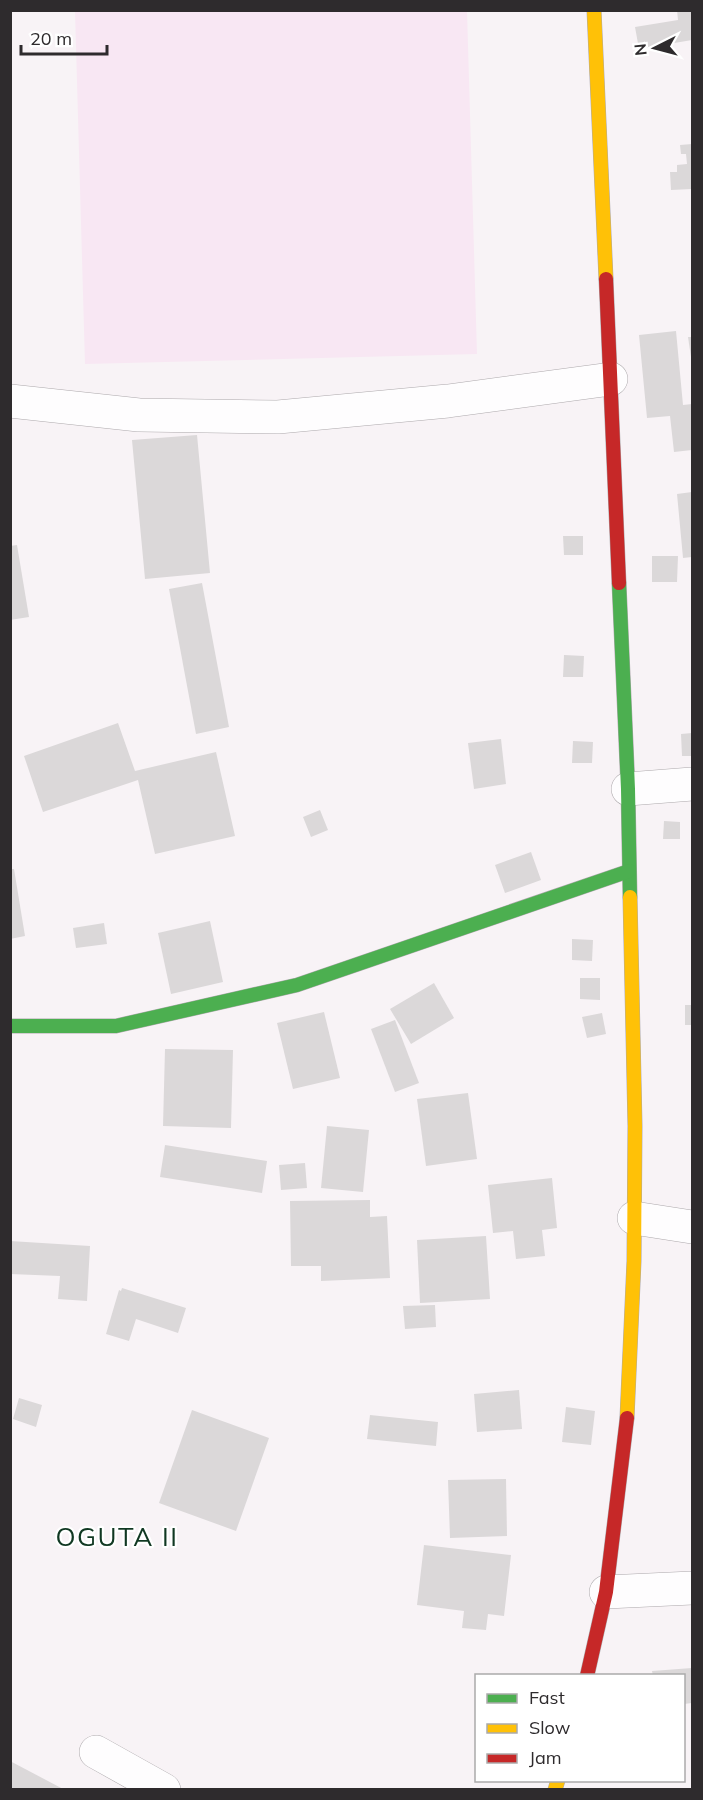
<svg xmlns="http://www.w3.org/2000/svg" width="703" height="1800" font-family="Mulish,sans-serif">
<rect width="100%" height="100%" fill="#f8f3f6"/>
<path fill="#f8e7f3" d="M75,11H467L477,354L85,364Z"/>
<g fill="#dbd8d9">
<path d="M677,10H692V40L639,49L635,27L678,20Z"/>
<path d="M692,144V189L671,190L670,172H677V165L687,164L686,154H681L680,145Z"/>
<path d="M676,331L683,405L692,404V450L674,452L670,416L647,418L639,335Z"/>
<path d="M688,337H692V357H691Z"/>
<path d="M197,435L210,573L145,579L132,440Z"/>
<path d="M692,492V557L683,558L677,494Z"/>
<path d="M563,536H583V555H564Z"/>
<path d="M17,545L29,617L10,620V546Z"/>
<path d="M652,556H678L677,582H652Z"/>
<path d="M202,583L229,727L196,734L169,589Z"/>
<path d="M564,655L584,656L583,677H563Z"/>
<path d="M118,723L135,771L216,752L235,836L155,854L138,780L43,812L24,756Z"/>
<path d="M692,733V756H682L681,734Z"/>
<path d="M501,739L506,784L474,789L468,743Z"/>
<path d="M573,741L593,742L592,763H572Z"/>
<path d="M320,810L328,830L311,837L303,817Z"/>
<path d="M664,821L680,822V839H663Z"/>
<path d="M531,852L541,880L505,893L495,865Z"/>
<path d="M10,869H14L25,936L10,939Z"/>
<path d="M210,921L223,982L171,994L158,933Z"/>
<path d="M104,923L107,944L76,948L73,928Z"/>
<path d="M572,939L593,940L592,961L572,960Z"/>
<path d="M580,978H600V1000L580,999Z"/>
<path d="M434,983L454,1018L411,1044L390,1009Z"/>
<rect x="685" y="1005" width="7" height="20"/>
<path d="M324,1012L340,1078L293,1089L277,1023Z"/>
<path d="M602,1013L606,1034L587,1038L582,1017Z"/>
<path d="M395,1020L419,1083L395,1092L371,1029Z"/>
<path d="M165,1049L233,1050L231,1128L163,1126Z"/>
<path d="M468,1093L477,1159L426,1166L417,1099Z"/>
<path d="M327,1126L369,1130L363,1192L321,1188Z"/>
<path d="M165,1145L267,1161L262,1193L160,1177Z"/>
<path d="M305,1163L307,1188L281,1190L279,1165Z"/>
<path d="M552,1178L557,1228L542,1230L545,1256L516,1259L513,1231L493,1233L488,1185Z"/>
<path d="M370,1200V1217L387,1216L390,1278L321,1281V1266H291L290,1201Z"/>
<path d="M486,1236L490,1299L420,1303L417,1240Z"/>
<path d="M10,1241L90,1246L87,1301L58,1299L60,1276L10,1274Z"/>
<path d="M122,1288L186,1308L178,1333L136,1319L129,1341L106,1334L119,1290L121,1291Z"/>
<path d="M435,1305L436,1327L405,1329L403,1306Z"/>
<path d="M519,1390L522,1429L477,1432L474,1394Z"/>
<path d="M19,1398L42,1405L36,1427L13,1419Z"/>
<path d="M566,1407L595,1411L591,1445L562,1442Z"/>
<path d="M192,1410L269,1438L236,1531L159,1503Z"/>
<path d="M370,1415L438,1422L436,1446L367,1439Z"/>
<path d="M506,1479L507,1536L450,1538L448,1480Z"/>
<path d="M424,1545L511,1555L504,1616L488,1614L486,1630L462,1628L464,1611L417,1605Z"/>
<path d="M692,1668V1703L684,1704V1676H653L652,1671Z"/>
<path d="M10,1761L65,1790H10Z"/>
</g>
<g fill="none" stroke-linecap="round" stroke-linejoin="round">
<defs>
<g id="street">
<path d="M10,401L139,415L278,417L448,401L611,379"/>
<path d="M628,789L692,784"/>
<path d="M634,1218L692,1227"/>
<path d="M606,1592L692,1588"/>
<path d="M96,1752L164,1790"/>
</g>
<g id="fast">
<path d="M619,583L628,789L630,897"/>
<path d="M10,1026H116L297,985L629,871"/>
</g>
<g id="slow">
<path d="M594,10L606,279"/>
<path d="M627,1418L634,1261L635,1126L630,897"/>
<path d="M555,1790L558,1780"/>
</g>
<g id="jam">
<path d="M606,279L619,583"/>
<path d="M587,1676L606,1592L627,1418"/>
</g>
</defs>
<use href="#street" stroke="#ada9ac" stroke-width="34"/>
<use href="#fast" stroke="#ada9ac" stroke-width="15"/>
<use href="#slow" stroke="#ada9ac" stroke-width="15"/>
<use href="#jam" stroke="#ada9ac" stroke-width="15"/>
<use href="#street" stroke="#fefdfe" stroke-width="33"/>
<use href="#fast" stroke="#4caf50" stroke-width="14"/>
<use href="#slow" stroke="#ffc107" stroke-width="14"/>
<use href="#jam" stroke="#c62828" stroke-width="14"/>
</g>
<g text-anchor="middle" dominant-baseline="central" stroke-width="4.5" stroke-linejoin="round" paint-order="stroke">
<g font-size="26" letter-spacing="1.5" fill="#103822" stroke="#fff">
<text x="117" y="1536">OGUTA II</text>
</g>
</g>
<rect width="703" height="1800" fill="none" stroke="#2e2b2d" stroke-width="24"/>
<rect x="475" y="1674" width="210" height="108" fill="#ffffff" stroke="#abaaab" stroke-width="1.5"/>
<rect x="487" y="1694" width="30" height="9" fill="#4caf50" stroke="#abaaab" stroke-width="1.5"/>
<text x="529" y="1704" font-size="18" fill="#2e2b2d">Fast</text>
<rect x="487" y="1724" width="30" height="9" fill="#ffc107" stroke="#abaaab" stroke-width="1.5"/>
<text x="529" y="1734" font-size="18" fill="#2e2b2d">Slow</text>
<rect x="487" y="1754" width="30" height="9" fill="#c62828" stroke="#abaaab" stroke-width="1.5"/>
<text x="529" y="1764" font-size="18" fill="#2e2b2d">Jam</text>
<g transform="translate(655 48) rotate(264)" stroke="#ffffff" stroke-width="4.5" paint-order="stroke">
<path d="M0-4.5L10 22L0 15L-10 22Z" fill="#2e2b2d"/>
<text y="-9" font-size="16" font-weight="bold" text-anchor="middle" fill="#2e2b2d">N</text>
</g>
<path d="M21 45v9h86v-9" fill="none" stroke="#2e2b2d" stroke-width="3"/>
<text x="30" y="45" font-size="18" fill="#2e2b2d" stroke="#ffffff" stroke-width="4.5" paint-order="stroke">20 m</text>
</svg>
